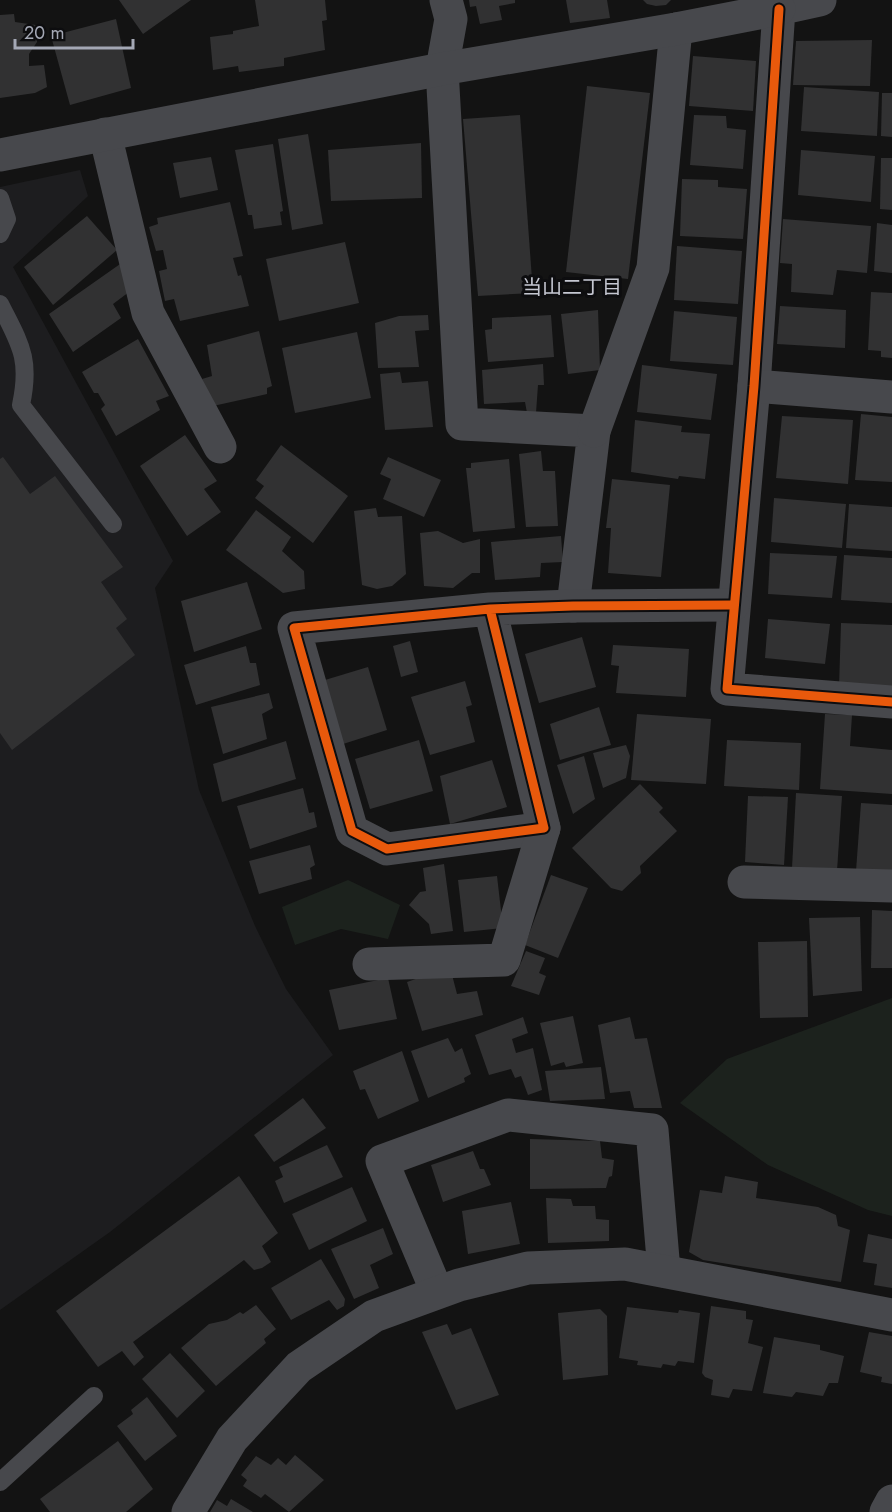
<svg xmlns="http://www.w3.org/2000/svg" width="892" height="1512" font-family="Jost,'Noto Sans JP',sans-serif">
<rect width="100%" height="100%" fill="#131313"/>
<path fill="#1d1d1f" d="M80,170L88,196L13,267L173,561L155,588L199,790L255,926L286,989L333,1055L110,1232L0,1310V187Z"/>
<g fill="#1c221d">
<path d="M348,880L400,905L388,939L341,929L295,945L282,907Z"/>
<path d="M892,998V1216L868,1210L768,1165L680,1103L727,1059Z"/>
</g>
<g fill="#313132">
<path d="M119,0H191L143,34Z"/>
<path d="M255,0H325L327,20L322,21L325,50L284,58V66L239,72L238,66L213,70L210,37L233,34V31L259,26Z"/>
<path d="M469,0H515V3L499,6L502,20L480,24L476,6L470,7Z"/>
<path d="M566,0H607L610,18L570,23Z"/>
<path d="M643,0H671L666,5L656,6L647,4Z"/>
<path d="M14,14L15,22L36,25L37,42L29,54V66L44,65L47,87L35,93L0,98V15Z"/>
<path d="M116,19L131,88L70,105L51,36Z"/>
<path d="M872,40L870,86L793,85L796,41Z"/>
<path d="M693,56L756,61L753,111L689,106Z"/>
<path d="M587,86L650,93L628,279L566,272Z"/>
<path d="M804,87L879,92L877,136L801,131Z"/>
<path d="M882,93H892V137L881,136Z"/>
<path d="M520,115L533,293L478,296L463,119Z"/>
<path d="M694,115L726,116L727,128L746,130L743,169L690,165Z"/>
<path d="M308,134L323,224L292,230L278,139Z"/>
<path d="M421,143L422,198L331,201L328,150Z"/>
<path d="M273,144L283,211L280,212L282,225L254,229L252,215H248L235,150Z"/>
<path d="M801,150L875,156L871,202L798,195Z"/>
<path d="M211,157L218,190L180,198L173,163Z"/>
<path d="M881,158H892V210L880,209Z"/>
<path d="M682,179L718,180V187L747,189L743,239L680,236Z"/>
<path d="M230,202L243,256L233,258L238,276L241,275L249,306L180,321L174,299L165,301L159,271L167,269L163,250L156,251L149,227L158,224L157,218Z"/>
<path d="M87,216L117,250L53,305L24,267Z"/>
<path d="M783,219L871,226L867,273L837,270L833,295L791,292L792,264L780,263Z"/>
<path d="M877,223L892,225V273L874,271Z"/>
<path d="M345,242L359,303L279,321L266,259Z"/>
<path d="M677,246L742,251L738,304L674,300Z"/>
<path d="M123,262L129,292L113,304L121,318L73,352L49,314Z"/>
<path d="M871,292L892,293V358L881,357V351L868,350Z"/>
<path d="M780,306L846,310L845,348L777,344Z"/>
<path d="M598,310L600,370L568,374L561,314Z"/>
<path d="M674,311L737,317L733,365L670,361Z"/>
<path d="M428,315L429,330L415,331L419,367L378,368L375,323L399,316Z"/>
<path d="M551,315L554,357L488,362L485,330L492,329V318Z"/>
<path d="M259,331L272,386L267,388V394L213,406L202,379L212,376L207,345Z"/>
<path d="M357,332L371,398L295,413L282,348Z"/>
<path d="M138,339L169,396L156,401L160,410L116,436L101,409L105,405L98,393H94L82,372Z"/>
<path d="M543,364L544,385H538L536,413H527L525,402L484,404L482,370Z"/>
<path d="M642,365L717,374L711,420L637,412Z"/>
<path d="M400,372L402,383L428,381L433,427L385,430L380,374Z"/>
<path d="M861,414L892,417V482L855,480Z"/>
<path d="M782,416L853,420L848,484L776,478Z"/>
<path d="M635,420L682,426L681,432L710,434L705,479L679,476L678,479L631,472Z"/>
<path d="M185,435L217,481L204,489L221,512L187,536L140,466Z"/>
<path d="M281,445L348,496L313,543L255,498L264,486L256,480Z"/>
<path d="M541,451L543,471H555L558,526L526,527L519,454Z"/>
<path d="M3,457L30,494L55,476L123,567L101,582L127,619L116,628L135,655L12,750L0,733V459Z"/>
<path d="M388,457L441,480L424,517L383,499L391,479L380,474Z"/>
<path d="M509,459L515,528L473,532L466,468H471V463Z"/>
<path d="M612,479L670,485L661,577L608,573L611,528H606Z"/>
<path d="M774,498L846,504L842,548L771,542Z"/>
<path d="M849,504L892,507V551L846,548Z"/>
<path d="M376,508L378,517L402,516L406,574L392,586L377,589L362,585L354,511Z"/>
<path d="M256,510L291,537L282,551L304,571L305,589L283,593L226,550Z"/>
<path d="M438,531L463,543L480,539V573H472L453,588L424,586L420,533Z"/>
<path d="M561,536L563,562L541,563L540,577L495,580L491,542Z"/>
<path d="M770,553L837,556L832,598L768,594Z"/>
<path d="M844,555L892,558V603L841,600Z"/>
<path d="M247,582L262,629L194,652L181,601Z"/>
<path d="M768,619L830,624L825,664L765,658Z"/>
<path d="M841,623L892,625V691L839,687Z"/>
<path d="M582,637L596,687L539,703L525,654Z"/>
<path d="M410,641L418,672L401,677L393,646Z"/>
<path d="M613,645L689,649L686,697L616,693L619,666L611,665Z"/>
<path d="M246,646L250,663H256L260,685L196,705L184,665Z"/>
<path d="M368,667L387,730L343,744L325,680Z"/>
<path d="M465,681L472,705L466,707L475,742L430,755L411,697Z"/>
<path d="M269,693L273,708L262,714L267,739L223,754L211,707Z"/>
<path d="M599,707L611,745L560,760L550,724Z"/>
<path d="M637,714L711,719L706,784L631,780Z"/>
<path d="M825,714L852,715L850,746L892,750V794L820,789Z"/>
<path d="M419,740L433,791L370,809L355,759Z"/>
<path d="M727,740L801,743L799,790L724,786Z"/>
<path d="M286,741L296,779L222,802L213,764Z"/>
<path d="M626,745L630,756L626,778L603,788L593,753Z"/>
<path d="M584,756L595,799L573,814L557,765Z"/>
<path d="M492,760L507,807L450,824L440,776Z"/>
<path d="M640,784L663,808L659,812L677,831L640,866L641,873L622,891L611,888L572,848Z"/>
<path d="M303,788L309,813L314,812L317,827L250,849L237,806Z"/>
<path d="M796,793L842,796L837,871L792,868Z"/>
<path d="M748,796L788,797L784,865L745,862Z"/>
<path d="M861,803L892,805V874L856,871Z"/>
<path d="M310,845L315,865L310,868L312,879L259,894L249,861Z"/>
<path d="M444,864L453,931L431,934L429,924L409,905L420,892L426,891L423,868Z"/>
<path d="M551,875L588,888L558,958L525,945Z"/>
<path d="M497,876L503,928L464,932L458,880Z"/>
<path d="M872,910L892,911V968H871Z"/>
<path d="M860,917L862,991L813,996L809,918Z"/>
<path d="M807,941L808,1017L760,1018L758,942Z"/>
<path d="M526,951L545,958L539,973L546,976L539,995L511,986Z"/>
<path d="M450,967L457,994L477,991L483,1015L422,1031L407,982Z"/>
<path d="M388,978L397,1019L339,1030L329,990Z"/>
<path d="M573,1016L583,1063L566,1067L564,1062L551,1066L540,1023Z"/>
<path d="M523,1017L528,1033L512,1039L516,1053L533,1048L542,1090L528,1095L521,1076L515,1078L511,1069L489,1075L475,1035Z"/>
<path d="M630,1017L635,1039L647,1038L662,1108H634L630,1091L610,1093L598,1025Z"/>
<path d="M448,1038L455,1052L462,1048L471,1074L464,1078L465,1082L428,1098L411,1051Z"/>
<path d="M402,1051L419,1101L378,1119L365,1089L360,1090L353,1071Z"/>
<path d="M601,1067L605,1099L550,1101L545,1071Z"/>
<path d="M303,1098L326,1128L274,1162L254,1135Z"/>
<path d="M530,1139L600,1141L602,1158L614,1160L612,1176L609,1177L606,1188L530,1189Z"/>
<path d="M327,1145L343,1177L284,1203L275,1181L283,1177L279,1167Z"/>
<path d="M473,1151L480,1169H484L491,1185L443,1202L431,1165Z"/>
<path d="M239,1176L278,1233L262,1246L271,1262L262,1268L254,1270L244,1260L133,1342L144,1357L134,1366L122,1351L98,1367L56,1311Z"/>
<path d="M725,1176L758,1182L756,1198L818,1207L836,1215L838,1226L850,1230L841,1282L703,1260L689,1252L700,1190L722,1193Z"/>
<path d="M352,1187L367,1221L309,1250L292,1214Z"/>
<path d="M546,1198L571,1199L573,1206H595L596,1219L609,1220V1241L548,1243Z"/>
<path d="M511,1202L520,1244L468,1254L462,1211Z"/>
<path d="M383,1228L393,1254L370,1265L379,1288L354,1299L331,1249Z"/>
<path d="M868,1234L892,1239V1288L874,1285L877,1264L863,1262Z"/>
<path d="M321,1259L345,1299L344,1306L337,1310L329,1300L291,1320L271,1288Z"/>
<path d="M256,1305L276,1329L264,1339L266,1343L216,1386L181,1348L209,1324L227,1320L240,1312L243,1314Z"/>
<path d="M711,1306L746,1311V1319L753,1320L748,1343L763,1347L752,1391L733,1389L729,1398L711,1395L713,1380L705,1377L702,1373Z"/>
<path d="M627,1307L678,1313L679,1310L700,1313L694,1363L678,1361L675,1366L663,1364L661,1368L637,1365L638,1361L619,1358Z"/>
<path d="M600,1309L607,1316L608,1375L563,1380L558,1313Z"/>
<path d="M447,1324L452,1335L471,1328L499,1395L456,1410L422,1332Z"/>
<path d="M869,1332L892,1336V1384L881,1382L882,1377L860,1372Z"/>
<path d="M774,1337L820,1345V1350L844,1356L838,1383H829L823,1396L796,1392L792,1397L763,1393Z"/>
<path d="M170,1353L205,1391L177,1418L142,1379Z"/>
<path d="M147,1397L177,1436L145,1461L117,1426L133,1414L131,1410Z"/>
<path d="M118,1441L153,1489L126,1512H50L40,1499Z"/>
<path d="M295,1455L324,1480L289,1512L265,1494L261,1498L243,1486L247,1480L241,1475L256,1456L271,1465L278,1458L286,1465Z"/>
<path d="M231,1499L253,1512H210L217,1500L227,1506Z"/>
</g>
<g fill="none" stroke-linecap="round" stroke-linejoin="round">
<g stroke="#47484c" stroke-width="18">
<path d="M0,198L7,219L0,234"/>
<path d="M0,304C20,344 31,358 21,405L113,524"/>
<path d="M0,1482L94,1396"/>
</g>
<g stroke="#47484c" stroke-width="33">
<path d="M446,0L451,19L442,69L462,424L594,431L573,606"/>
<path d="M820,0L779,9L754,386L727,689L892,702"/>
<path d="M105,134L148,313L220,447"/>
<path d="M754,386L892,397"/>
<path d="M594,431L653,268L676,29"/>
<path d="M490,609L544,828L387,849L352,831L294,628L490,609L573,606L733,605"/>
<path d="M744,882L892,886"/>
<path d="M369,964L504,960L544,828"/>
<path d="M437,1292L382,1161L508,1115L652,1130L664,1271"/>
<path d="M188,1512L232,1439L299,1367L374,1316L459,1285L528,1268L625,1264L892,1315"/>
<path d="M886,1512L892,1501"/>
</g>
<path stroke="#47484c" stroke-width="33" d="M0,155L442,69L676,29L779,9"/>
<defs>
<g id="cycleway">
<path d="M779,9L754,386L727,689L892,702"/>
<path d="M490,609L544,828L387,849L352,831L294,628L490,609L573,606L733,605"/>
</g>
</defs>
<use href="#cycleway" stroke="#0d0d0f" stroke-width="13"/>
<use href="#cycleway" stroke="#e8590c" stroke-width="9"/>
</g>
<g text-anchor="middle" dominant-baseline="central" stroke-width="6" stroke-linejoin="round" paint-order="stroke">
<g font-size="20" fill="#c5c7d1" stroke="#0d0d0f">
<text x="572" y="287">当山二丁目</text>
</g>
</g>
<path d="M15 39v9h118v-9" fill="none" stroke="#a4a8b5" stroke-width="3"/>
<text x="24" y="39" font-size="18" fill="#a4a8b5" stroke="#0d0d0f" stroke-width="4.5" paint-order="stroke">20 m</text>
</svg>
